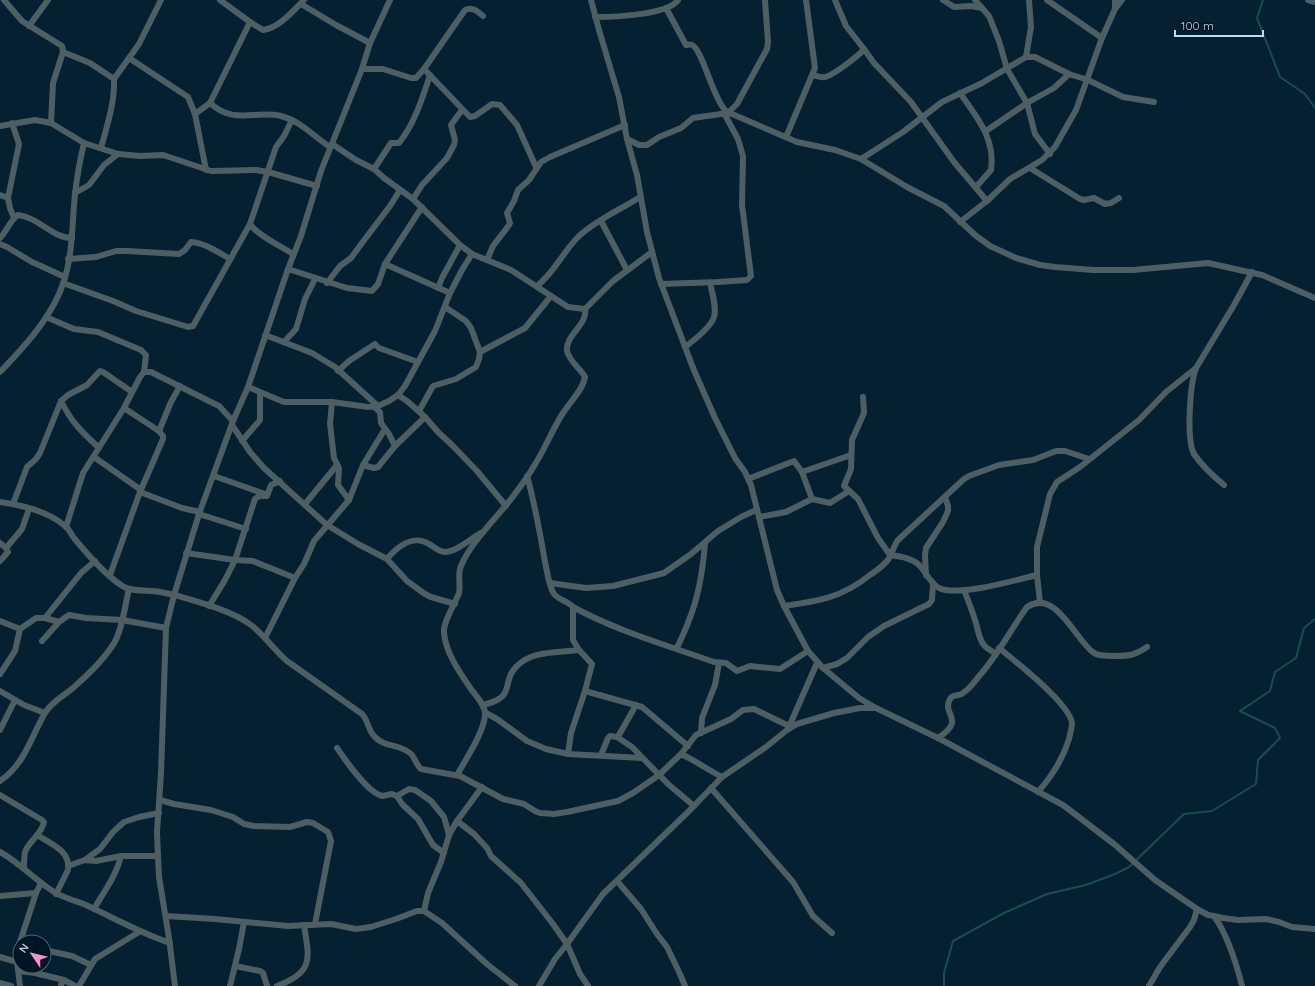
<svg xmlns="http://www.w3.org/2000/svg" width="1315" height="986" font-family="Quicksand,sans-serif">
<rect width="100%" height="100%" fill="#042031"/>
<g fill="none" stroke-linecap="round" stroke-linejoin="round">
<g stroke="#1c4d4d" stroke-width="2">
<path d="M1263,0L1257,18L1280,77L1305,94L1315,108"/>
<path d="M944,986V973L953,941L1004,913L1047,894L1086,885L1115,874L1129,867L1184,814L1212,811L1256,784L1258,760L1280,738L1275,728L1240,711L1270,691L1275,672L1296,658L1304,628L1315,619"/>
</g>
<g stroke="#4e5f64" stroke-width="6">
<path d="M4,0L22,21L62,46L63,52L53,83L51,123"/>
<path d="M220,0L250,22L263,30C279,28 293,11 304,0"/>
<path d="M591,0L599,30L619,97L627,139L637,175L647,232L659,278L693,368L715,418L735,458L745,472L751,485L777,590L784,606L808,651L823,668L859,698L876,708L938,738L1063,805L1114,844L1155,880L1197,909L1208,915L1214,916C1228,936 1236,962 1242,986"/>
<path d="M835,0L846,26L864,49L874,63L911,102L954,162L987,201"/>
<path d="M943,0L954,7L971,6L982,8L989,16L999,41L1007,69L1027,103L1035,134L1050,154"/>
<path d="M975,0L982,8"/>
<path d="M1047,0L1102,38"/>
<path d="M1308,0L1315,2"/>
<path d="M301,4L336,25L370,43"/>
<path d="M666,8L686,45C688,45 690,44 692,45C702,48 714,103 728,113L737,104L767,49L768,42L765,0"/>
<path d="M1115,9L1122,0"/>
<path d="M595,17C613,17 668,15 678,0"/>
<path d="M29,26L48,0"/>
<path d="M63,52L90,63L114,79C115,102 107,126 101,148"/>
<path d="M1026,57L1031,27L1029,0"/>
<path d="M129,58L188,97L195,114L206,170"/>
<path d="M362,69H383L411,78H416L424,69L465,10C472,6 478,12 483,16"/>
<path d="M424,69L470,117L475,116L492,104L500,105L517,125L536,167"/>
<path d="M813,75C817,76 821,78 825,77C832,76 860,55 864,49"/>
<path d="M114,79L139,44L161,0"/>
<path d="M960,93C976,116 996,139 991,170L976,187"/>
<path d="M210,103C234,125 254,110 281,116C301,121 314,137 330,147"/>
<path d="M195,114L210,103L250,22"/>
<path d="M292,120L284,136L276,147L250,224C258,236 281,246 293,254"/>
<path d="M12,123L19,144L8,198L10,208L14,218"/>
<path d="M0,126L35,120L51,123L84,143L118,154L140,156L163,155L211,171L256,170L268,172L317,186"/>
<path d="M986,131L1027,103L1054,88L1069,74"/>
<path d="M786,137L815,68L806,0"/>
<path d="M627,139L639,145H647L659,137L681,128L693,118L728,113L732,114L797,142L835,150L861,159L907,187L944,206L975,235L990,246L1016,258L1040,265L1055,267L1093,270H1133L1208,263L1262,275L1315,298"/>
<path d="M332,144L356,160L374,169L384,178L413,199L460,245L472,254L511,270L568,307L585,309L613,281L652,252"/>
<path d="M861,159L903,132L942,102L982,83L1026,57H1035L1069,74L1088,80L1123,97L1154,102"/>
<path d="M1030,168L1080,199L1084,200L1094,198L1105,204L1111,203L1119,198"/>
<path d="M374,169L391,143H399C415,123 422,99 430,75"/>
<path d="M75,193L89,185L104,165L118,154"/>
<path d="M0,195L8,198"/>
<path d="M413,199L422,185L447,158L454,145L455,140L451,125L462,110"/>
<path d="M601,221L627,270"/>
<path d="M960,222L987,201L1010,179L1042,160L1055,147L1076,110L1102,38L1115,9V0"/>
<path d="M0,238C7,231 10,220 18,215C38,217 52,238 72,238"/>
<path d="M0,244L7,247L32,262L65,277"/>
<path d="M68,259L96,257L116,251H127L179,254L185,250L191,242C205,243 218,252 230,259"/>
<path d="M487,260L493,246L509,225L510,223L507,213L514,201L518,190L529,180L541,162L550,157L625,125"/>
<path d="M385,264L450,293"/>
<path d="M288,269L347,288L372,291L378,284L385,264L422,207"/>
<path d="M63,283L113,301L136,311L188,327L193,326L250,224"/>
<path d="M327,283L340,266L351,258L362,243L390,206L400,190"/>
<path d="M661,284L718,282L747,280L751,276L742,205L743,156L738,139L724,113"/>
<path d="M537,286C554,273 563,252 578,237C596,220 620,210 640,197"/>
<path d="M438,288L442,278L460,245"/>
<path d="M46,317L74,329L98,332L141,350L146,355L144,372"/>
<path d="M265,335L312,353L335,367L378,406"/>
<path d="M284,342L296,329L305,299L315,279"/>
<path d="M685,347C693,341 711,327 714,317C717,307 712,293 710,283"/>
<path d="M480,352L525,328L551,296"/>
<path d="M338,371L349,361L375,344L379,348L418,362"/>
<path d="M0,372C25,346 53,316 64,281C73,253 72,223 75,194C77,176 80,160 84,143"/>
<path d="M248,387L284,402H332L368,407L378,406L389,401L398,395L405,386L435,331L450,293L462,270L472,254"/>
<path d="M398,395L407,401L425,417L438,432L453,446L477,471L506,506"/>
<path d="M863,397L864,413L852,440L851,469L844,486L858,499L878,538L890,555"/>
<path d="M61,401C72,423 81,431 99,448"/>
<path d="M332,402L330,424L334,458L339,468L338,485L349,500"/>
<path d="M374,407L380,412L381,423L389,434L395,446"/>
<path d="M419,411L433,386L456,379L476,367L479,359L480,352L471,328L466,321L445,307"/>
<path d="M232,425L250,452L264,468L327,525L358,544L387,559L407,581L425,594L431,597L455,604"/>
<path d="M159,431L171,402L180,386"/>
<path d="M242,441L260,420V393"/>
<path d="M94,457L141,490"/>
<path d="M363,465L374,468L378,467L395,446L425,417"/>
<path d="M802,472L851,455"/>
<path d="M214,476L265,494"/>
<path d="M527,476C535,504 540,533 545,562C547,570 549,589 555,595C559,600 568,601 573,607V640L579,650L592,664L585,691L571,733L568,754"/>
<path d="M748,479L794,461L802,472L812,499"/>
<path d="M1224,485C1213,476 1202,466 1194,454C1186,439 1190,384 1196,368L1234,305L1252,272"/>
<path d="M140,492L182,508L200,512"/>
<path d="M0,502C21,505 48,511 65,526C69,529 71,534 74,538C87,554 106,576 124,587C134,592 149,590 160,592C165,593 170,594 175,595C196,601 233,611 251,625C265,636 274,650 287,661L362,714C368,720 368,730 374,736C383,747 399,744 410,753C415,757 416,765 421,769L460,776L503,799L524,804L535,811L540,813L554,814L567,812L618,801L633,793L659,775L681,754L696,735L731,719L743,710L754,709L789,726"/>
<path d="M13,504L27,467L36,459L40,453L61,401L68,395L87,385L100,371L103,372L132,392"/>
<path d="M305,504L337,465"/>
<path d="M199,514L246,529"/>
<path d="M759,517L786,512L812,499L830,503L849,491"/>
<path d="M66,527L83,473L124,408L140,377L144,372H151L219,406L233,421"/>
<path d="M0,543L6,548L8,552L0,561"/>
<path d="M6,548L22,529L29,509"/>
<path d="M186,553L235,560L253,561L295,578"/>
<path d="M890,555C899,556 912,558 919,565C926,572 930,583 939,588C958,597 1016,580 1037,575"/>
<path d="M387,559C397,547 413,534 429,544C435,547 438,552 446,552C458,551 470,539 481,533"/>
<path d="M110,575L140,492L163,439V436L159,431L124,408"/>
<path d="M926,575L925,556L926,548L943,522L948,511V506L945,497"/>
<path d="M550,583L586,588L613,586L664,573L691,554L718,531L741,517L756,510"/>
<path d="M964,590C968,600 972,610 975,620C980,635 978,646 996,653"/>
<path d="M1040,602L1037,575V547L1050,494L1057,482L1080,467L1139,420L1166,392L1196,368"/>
<path d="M209,606L225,580L235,560L255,499L259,496H267L271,485L280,481"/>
<path d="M784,606C819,601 841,598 870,575C876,571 882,567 887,561C892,555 893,547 898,540L964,479L969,476L999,465L1033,460L1056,451H1065L1089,459"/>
<path d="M573,607C617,631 666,645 714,662L726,663L737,671L750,666L780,669L808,651"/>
<path d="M45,618L81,573L95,561"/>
<path d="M0,621L20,629L36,618H45L59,622"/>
<path d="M265,638L295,578L304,564L314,541L349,500L363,465L385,429"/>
<path d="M42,641L59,622L69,615L86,618L122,620L166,628"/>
<path d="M677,648C681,639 686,629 689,620C699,596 703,569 705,543"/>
<path d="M999,648C1016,662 1069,703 1072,723C1072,728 1070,734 1069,739C1063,759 1052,776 1038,792"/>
<path d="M823,668L837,664L847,658L868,637L884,626L929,604L932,600L933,583"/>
<path d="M0,674L15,651L20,629"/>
<path d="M0,691L24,705L45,713"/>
<path d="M585,691L642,707L688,746"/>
<path d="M483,705C518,697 500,682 517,666C533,650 558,653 579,650"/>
<path d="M486,713L497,719L527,741L546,749L568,754L642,758"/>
<path d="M788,729L817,663"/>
<path d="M0,730L15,700"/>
<path d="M701,733L702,718L715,685L719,663"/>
<path d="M617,737L632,747L668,784L694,806"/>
<path d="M938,738C967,719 941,715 950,699C953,693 959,697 963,693C970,689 975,681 980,675C998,655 1011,629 1027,607C1056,588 1075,640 1094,653C1100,657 1108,655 1115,656C1130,656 1135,655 1147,647"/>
<path d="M337,748C346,761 367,792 382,796L392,794L397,796L402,804L418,819L433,845L444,853"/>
<path d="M681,754C696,761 708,770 722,777"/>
<path d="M601,755L608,738L610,736L617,737L619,735L636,705"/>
<path d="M457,775C466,759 484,732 485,715C486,706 476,696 471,689C460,673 445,652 444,632C443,622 455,604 459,593C461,584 457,575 461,566C471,541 501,514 517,491C523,483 529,475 534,466C545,449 552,430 563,413C570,402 583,390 585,377C581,369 569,361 567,351C565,335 588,325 585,309"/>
<path d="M0,781C25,764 31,737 45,713C52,701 64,696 74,687C88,675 103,660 113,645C122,632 125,605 129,589"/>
<path d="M711,788L793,882L813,916L832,933"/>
<path d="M0,795L42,820L44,822C42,834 29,841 25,852C24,857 24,863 24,868"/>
<path d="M397,796L409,789L415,790L431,801L444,817L449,835"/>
<path d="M160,800L174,804L211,810L233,817L244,824L254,826L290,827L307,822L313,823L328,832L331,841L315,924"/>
<path d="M457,821L474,834L487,848L491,856L521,883L553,924L567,944L580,974L588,986"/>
<path d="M37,835C50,843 71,851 68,870L56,894"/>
<path d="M0,852C20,863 35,880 54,892C64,898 76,901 86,905C114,918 140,933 170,943"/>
<path d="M85,860L100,849L113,832L124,822L139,817L159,813"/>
<path d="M68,866L85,860L96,861L121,856H158"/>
<path d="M617,881L641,909L657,934L667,947L680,974L685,986"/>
<path d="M0,896L36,893"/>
<path d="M94,909C104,891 116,877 121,856"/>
<path d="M424,911L428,893L441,862L449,835L457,821L482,787"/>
<path d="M166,916L215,919L288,926L331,924L356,929L371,927L396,919L417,911H424L442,923L488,965L515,986"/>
<path d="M1214,916L1223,918L1238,920L1266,919L1279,922L1292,927L1315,929"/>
<path d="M20,942L36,893L41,883"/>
<path d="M20,943L17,962L20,986"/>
<path d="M44,950L72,956L91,965"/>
<path d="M0,957L17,962"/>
<path d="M235,966L260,971L263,973L267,986"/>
<path d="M19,971L35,973L64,980"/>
<path d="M0,983L11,986"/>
<path d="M61,986L62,981L64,980L75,986"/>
<path d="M79,986L95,959L139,932"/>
<path d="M175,986L169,938L159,877L158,856L157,832L161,773L166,628L174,595L199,514L233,421L248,387L288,269L301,236L321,171L362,69L370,43L390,0"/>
<path d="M230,986L239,949L244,922"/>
<path d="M277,986C315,972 309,958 304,925"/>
<path d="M539,986L555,959L567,944L603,894L688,812L722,777L766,747L787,730L797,724L834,713L860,708H876"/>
<path d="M1149,986L1160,967L1190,927L1194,920L1197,909"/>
</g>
</g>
<g transform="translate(32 954) rotate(305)"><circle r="19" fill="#001627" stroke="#4f6372"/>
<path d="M0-3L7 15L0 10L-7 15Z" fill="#fb8fc4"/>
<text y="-6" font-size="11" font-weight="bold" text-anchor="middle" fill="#c6d6e2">N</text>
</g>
<path d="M1175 30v6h88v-6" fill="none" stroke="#c6d6e2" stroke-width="2"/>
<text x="1181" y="30" font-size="12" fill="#c6d6e2" stroke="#001627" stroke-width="3" paint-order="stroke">100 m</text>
</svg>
